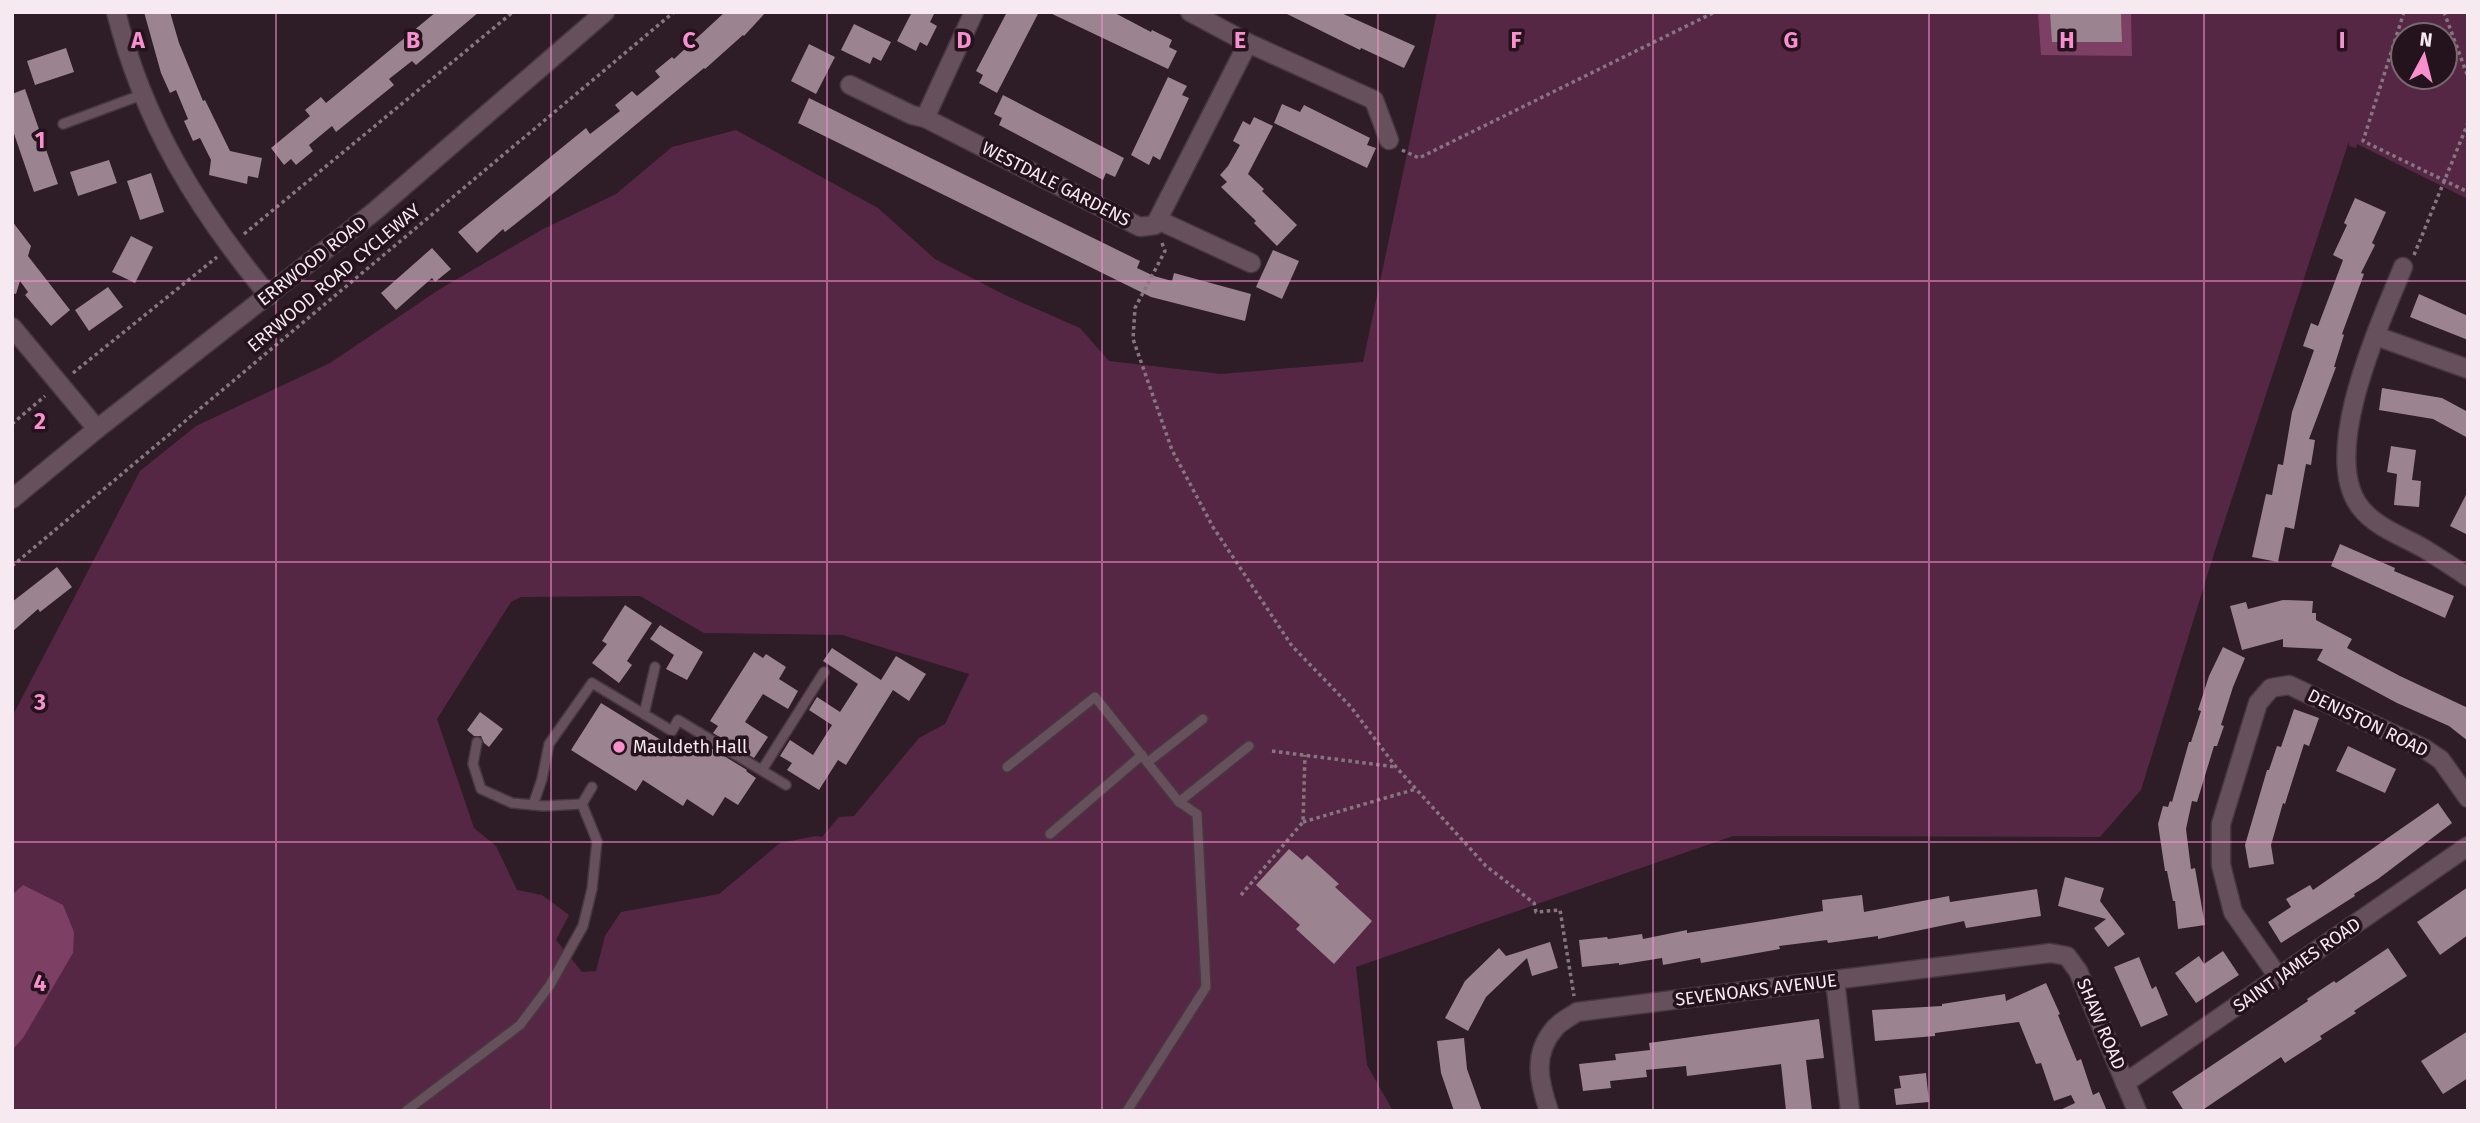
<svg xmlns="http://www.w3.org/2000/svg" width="2480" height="1123" font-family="'Fira Sans',sans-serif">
<rect width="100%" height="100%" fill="#2e1c26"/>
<path fill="#562744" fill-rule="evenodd" d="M1437,12H2468V199L2357,144L2356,148L2349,146V141L2217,544L2141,790L2100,837L1733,836L1356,967L1367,1065L1393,1111H12V717L140,471L196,426L330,363L440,289L543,229L616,194L672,147L736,130L878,208L935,259L1007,296L1080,328L1109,361L1221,374L1363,362ZM2403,35H2445V77H2403ZM640,596L704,633L842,635L969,674L945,724L919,738L854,816L839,817L822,837L816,836L780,843L719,894L621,912L605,936L596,971L582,972L556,940L569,915L542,895L517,890L496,846L474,828L437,719L511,602L521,597Z"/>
<g fill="#7d3f64">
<path d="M2038,12H2050L2122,42L2121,12H2131L2132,56L2041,55Z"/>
<path d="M23,885L63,905L74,932L73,953L23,1038L12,1050V895Z"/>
</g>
<g fill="#9b8390">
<path d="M144,12H170L179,43L203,101L205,100L230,151L262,158L258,178L248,176L247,184L209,175L211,160L200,138L193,141L184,121L188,119L176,90L170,93L161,73Z"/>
<path d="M436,12H479L416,65L412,61L389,79L394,85L336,132L332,126L309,145L313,151L296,165L291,159L284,165L271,148L310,116L305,110L321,97L326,103Z"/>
<path d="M725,12H766L744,36L743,35L705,69L704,68L538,206L505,232L503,229L477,253L458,232L586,128L590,134L620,111L615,105L632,91L637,96L660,77L655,71L672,57L674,59Z"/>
<path d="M912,12H935L930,22L937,26L927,46L920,42L916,51L897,41Z"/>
<path d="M1007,12H1039L997,93L979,83L983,75L976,71Z"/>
<path d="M1048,12H1113L1151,32L1152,30L1172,40L1169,47L1177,51L1168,69Z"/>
<path d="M1283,12H1339L1415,46L1404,68L1361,48L1360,50Z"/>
<path d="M2050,12H2121L2122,42H2052Z"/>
<path d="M854,24L891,42L881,61L873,57L870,64L841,50Z"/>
<path d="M809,44L835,57L816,94L791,81Z"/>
<path d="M66,48L74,72L35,85L27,61Z"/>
<path d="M1168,77L1187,86L1182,95L1189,98L1160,160L1153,156L1149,165L1131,155Z"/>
<path d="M25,89L58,184L34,192L12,128V94Z"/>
<path d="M1003,95L1124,158L1115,177L1106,173L1103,180L999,125L1002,118L994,114Z"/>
<path d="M809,98L1140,261L1137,268L1154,276L1172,281L1174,273L1251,294L1245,321L1151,297L798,123Z"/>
<path d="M1282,104L1300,112L1304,105L1370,138L1367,145L1376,148L1367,168L1274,123Z"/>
<path d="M1254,117L1273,126L1248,174L1264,189L1262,191L1297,225L1277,246L1254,223L1256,221L1221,187L1227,182L1220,175L1228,166L1240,145L1233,141L1243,121L1250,125Z"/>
<path d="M109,160L117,183L78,196L70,172Z"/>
<path d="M151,173L164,212L140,220L127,181Z"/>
<path d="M2355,198L2386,212L2372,243L2375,245L2361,273L2364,274L2342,334L2344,335L2334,367H2336L2309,439L2315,440L2311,465L2306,464L2294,529L2285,527L2278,562L2252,557L2266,494L2272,495L2278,464L2283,465L2292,412L2314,350L2303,346L2311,323L2318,326L2343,260L2333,255L2347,225L2344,223Z"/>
<path d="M12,221L31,246L28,256L70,310L51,326L25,295L28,292L20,281L16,294L12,293Z"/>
<path d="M131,236L153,247L135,283L112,272Z"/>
<path d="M432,248L451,269L435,282L432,278L396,310L381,293Z"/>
<path d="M1273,250L1299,261L1282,299L1256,287Z"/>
<path d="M108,287L123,307L89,331L75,310Z"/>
<path d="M2419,294L2468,316V340L2410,317Z"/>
<path d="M2382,388L2442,398L2468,412V438L2433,419L2379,410Z"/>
<path d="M2391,446L2416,450L2412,480L2421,481L2419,507L2394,505L2397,474L2387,472Z"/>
<path d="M2468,491V535L2450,526Z"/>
<path d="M2340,544L2395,568L2394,571L2454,596L2445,618L2331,566Z"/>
<path d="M57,567L72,587L40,612L38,609L12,632V602Z"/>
<path d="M2283,600L2313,601L2312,613H2316V620L2352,639L2347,648L2400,676L2468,708V741L2449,726L2397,703L2317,660L2323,649L2283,647V639L2242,650L2230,606L2246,602L2248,609Z"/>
<path d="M625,605L652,623L627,661L632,665L619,683L592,663L607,644L602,641Z"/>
<path d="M660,625L703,652L687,680L666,669L674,655L650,639Z"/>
<path d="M2223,647L2245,658L2233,687L2221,725L2224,726L2217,746H2214L2197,802L2192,801L2186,829L2191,869L2195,868L2205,925L2178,929L2175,901H2173L2167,871H2165L2158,824L2163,806L2168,807L2170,801L2172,802L2189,742H2191L2201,711L2198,710L2209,676Z"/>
<path d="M832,648L881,680L896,656L926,674L909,701L893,690L846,765L838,760L819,790L787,770L792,763L780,756L790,740L813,755L832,725L809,710L817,697L840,712L858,684L823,661Z"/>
<path d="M754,652L763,658L766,654L786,667L779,679L798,691L788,709L763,694L745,722L768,737L754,758L713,733L718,726L710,721Z"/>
<path d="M601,703L677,750L682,742L700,754L706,745L747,770L746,771L756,778L738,805L725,797L713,816L687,799L683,806L643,780L636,791L571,750Z"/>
<path d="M2294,709L2319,718L2309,746L2304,744L2285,804L2283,803L2271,845L2274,864L2249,868L2245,845L2267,770H2269L2277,746L2281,747Z"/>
<path d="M480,712L503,729L489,747L484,743L481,736H474L467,730Z"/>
<path d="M2348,746L2396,769L2385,793L2336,771Z"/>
<path d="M2438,803L2452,823L2378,879L2354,894L2355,896L2281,943L2268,922L2291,907L2286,899L2310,885L2313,890Z"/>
<path d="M1289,849L1302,860L1307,855L1339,884L1335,887L1372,921L1334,964L1296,929L1300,925L1256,885Z"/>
<path d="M2065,877L2104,888L2100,901L2125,934L2108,947L2094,928L2106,919L2058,906Z"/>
<path d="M2468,887V935L2440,955L2417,922Z"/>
<path d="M2037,889L2041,916L1966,928L1964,921L1878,939V936L1828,943L1827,940L1779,946L1780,949L1701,963L1700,958L1663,965L1662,958L1619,965V963L1582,967L1579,940L1607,937L1608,939L1642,934L1643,939L1687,930V933L1781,918L1823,911L1822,900L1862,895L1864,912L1949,896L1950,902Z"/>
<path d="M1550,942L1558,968L1532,976L1527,958L1486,997L1468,1031L1445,1018L1465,981L1499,948L1506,956Z"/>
<path d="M2388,948L2407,976L2354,1011L2356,1013L2320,1036L2322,1039L2285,1063L2281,1057L2201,1111H2184L2172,1092L2308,1001L2307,999L2334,981L2336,983Z"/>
<path d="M2223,951L2239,975L2196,1003L2175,973L2199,956L2204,964Z"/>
<path d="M2139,957L2152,989L2156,986L2168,1015L2141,1027L2114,967Z"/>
<path d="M2046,983L2060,1014L2058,1015L2077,1061L2081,1059L2093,1095L2099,1092L2107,1111H2058L2075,1103L2071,1095L2054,1101L2041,1063L2036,1064L2019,1022L1935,1033V1036L1875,1041L1872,1010L1942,1006V1004L2005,994L2006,1001Z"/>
<path d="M1819,1019L1824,1058L1806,1060L1812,1111H1786L1781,1064L1687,1076L1686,1066L1646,1070L1647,1077L1610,1081L1611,1088L1583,1091L1579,1064L1616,1060L1615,1054L1650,1050L1649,1043Z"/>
<path d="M2468,1031V1078L2443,1094L2421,1061Z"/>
<path d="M1464,1038L1467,1069L1482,1111H1454L1441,1073L1437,1041Z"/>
<path d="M1926,1073L1929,1102L1896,1105L1894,1089L1901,1088L1899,1076Z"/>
</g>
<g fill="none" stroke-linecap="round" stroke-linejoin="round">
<defs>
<g id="lane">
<path d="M63,124L144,94"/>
<path d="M644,714L655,667"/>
<path d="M477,742L473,764L481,789L512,803L544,806L582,804"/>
<path d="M1148,762L1203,719"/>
<path d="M1007,767L1095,697L1179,802L1197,814L1206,987L1127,1111"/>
<path d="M762,770L824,672"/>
<path d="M1179,802L1249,746"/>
<path d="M533,805L542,779L549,744L592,683L672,731L678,720L786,785"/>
<path d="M1050,834L1142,755"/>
<path d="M406,1111L520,1025L550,985L583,926L592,889L597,841L582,804L592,787"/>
</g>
<g id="street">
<path d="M116,12C144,123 197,209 269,296"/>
<path d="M1190,12L1248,43L1374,100L1389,140"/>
<path d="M850,85L912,115L925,118L1140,227L1155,225L1248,43"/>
<path d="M925,118L974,12"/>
<path d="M1158,220L1251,263"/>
<path d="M2403,267C2381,322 2319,453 2360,507C2375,527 2402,536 2423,548C2438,557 2453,567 2468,577"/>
<path d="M12,327L97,429"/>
<path d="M2376,336L2468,369"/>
<path d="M12,499L97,429L375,211L605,12"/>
<path d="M2279,978L2233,912L2221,865V824L2258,703L2271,688L2289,685L2425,749L2441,760L2468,798"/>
<path d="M1835,980L1850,1111"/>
<path d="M2125,1083L2468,846"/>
<path d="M1549,1111C1539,1082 1532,1054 1555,1028C1560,1022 1570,1017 1577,1012L2050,953L2067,956L2078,971L2137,1111"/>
</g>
</defs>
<use href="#lane" stroke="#473840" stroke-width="12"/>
<use href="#street" stroke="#473840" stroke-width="21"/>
<g stroke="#86767f" stroke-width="3.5" stroke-dasharray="3.5 3.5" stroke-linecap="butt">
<path d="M2404,12L2363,141L2468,192"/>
<path d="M2444,12L2468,77"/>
<path d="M1402,150L1419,158L1715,12"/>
<path d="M244,234L513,12"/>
<path d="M1162,243L1165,251L1135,308L1133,339L1172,450L1213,527L1292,646L1351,707L1396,767L1486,866L1534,903L1536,912L1560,910L1574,996"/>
<path d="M2414,255L2468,123"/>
<path d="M73,373L217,257"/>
<path d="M12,424L45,396"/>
<path d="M12,566L674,12"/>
<path d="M1272,751L1396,767"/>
<path d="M1303,822L1416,789"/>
<path d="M1241,895L1303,822L1305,755"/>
</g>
<use href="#lane" stroke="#66505c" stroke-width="9"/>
<use href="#street" stroke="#66505c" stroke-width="18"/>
</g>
<path fill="none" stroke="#f790cd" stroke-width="2" stroke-opacity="0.55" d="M276,12V1111M551,12V1111M827,12V1111M1102,12V1111M1378,12V1111M1653,12V1111M1929,12V1111M2204,12V1111M12,281H2468M12,562H2468M12,842H2468"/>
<circle fill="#f790cd" stroke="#24121d" stroke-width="2.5" cx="619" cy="747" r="7"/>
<g text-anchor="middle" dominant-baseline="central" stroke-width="7" stroke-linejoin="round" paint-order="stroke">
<g font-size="18" fill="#f6e9f0" stroke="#24121d">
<text transform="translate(1056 184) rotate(27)">WESTDALE GARDENS</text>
<text transform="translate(312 261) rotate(-38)">ERRWOOD ROAD</text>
<text transform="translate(334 278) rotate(-40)">ERRWOOD ROAD CYCLEWAY</text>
<text transform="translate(2368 723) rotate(26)">DENISTON ROAD</text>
<text transform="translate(2297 965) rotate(-35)">SAINT JAMES ROAD</text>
<text transform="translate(1756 990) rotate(-7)">SEVENOAKS AVENUE</text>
<text transform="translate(2101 1024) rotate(67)">SHAW ROAD</text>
</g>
<g font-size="18" fill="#f6e9f0" stroke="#24121d" text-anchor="start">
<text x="633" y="747">Mauldeth Hall</text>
</g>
</g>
<g font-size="23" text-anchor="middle" font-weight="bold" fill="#f790cd" stroke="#24121d" stroke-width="7" stroke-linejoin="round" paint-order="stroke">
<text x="138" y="48">A</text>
<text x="413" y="48">B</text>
<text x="689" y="48">C</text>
<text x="964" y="48">D</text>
<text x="1240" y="48">E</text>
<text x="1516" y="48">F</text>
<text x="1791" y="48">G</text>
<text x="2067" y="48">H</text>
<text x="2342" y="48">I</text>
<text x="40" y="148">1</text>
<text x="40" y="429">2</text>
<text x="40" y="710">3</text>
<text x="40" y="991">4</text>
</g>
<rect width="2480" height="1123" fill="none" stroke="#f6e9f0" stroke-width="28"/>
<g transform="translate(2424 56) rotate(7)"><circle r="33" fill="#24121d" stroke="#786871" stroke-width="2"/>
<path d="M0-5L12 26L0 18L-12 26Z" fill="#f790cd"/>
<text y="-10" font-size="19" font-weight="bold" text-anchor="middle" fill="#f6e9f0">N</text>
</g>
</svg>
